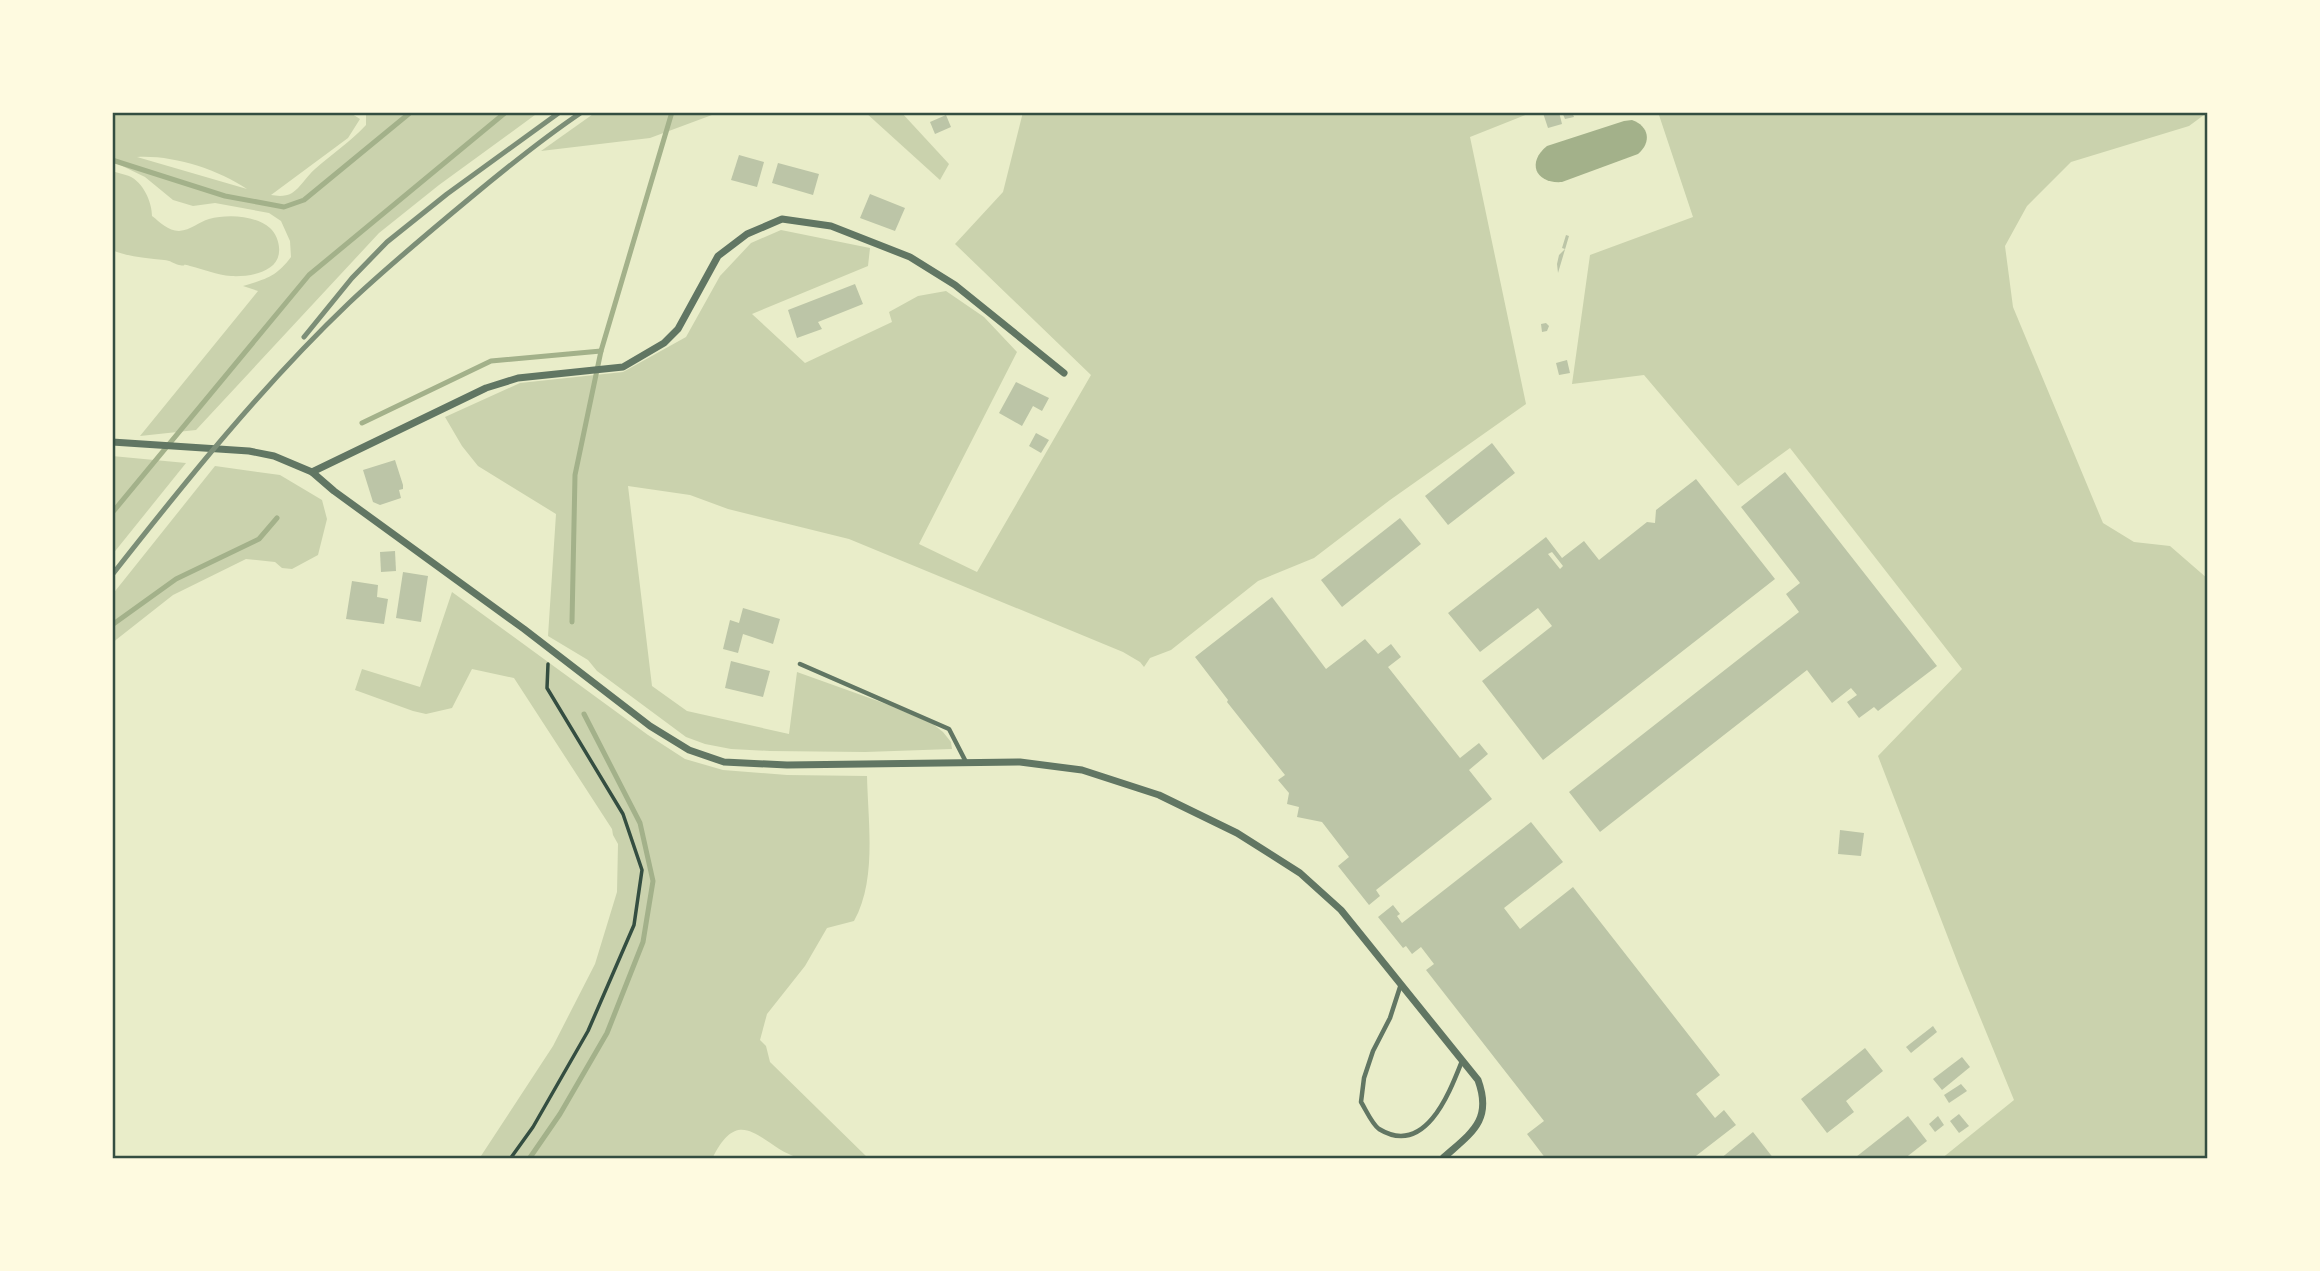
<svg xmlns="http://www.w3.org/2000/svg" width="2320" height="1271" font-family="Mulish,sans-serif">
<rect width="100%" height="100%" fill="#e9edc9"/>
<g fill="#cad2ad" fill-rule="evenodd">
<path d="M112,112H349L360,119L348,138L271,195C277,196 285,197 292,193C300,188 307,176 315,169C332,154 350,142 366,125V112H539L439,185L379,233L196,430L140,436L258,291L243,286C266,279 276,277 291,257L290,241L281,221L269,213L215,203L193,206L173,200L145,177L112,161ZM137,157C173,155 217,169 247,189Z"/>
<path d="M596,112H720L650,138L541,151Z"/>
<path d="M865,112H901L949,164L940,180Z"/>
<path d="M1023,112H1533L1470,137L1526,404L1390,500L1314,558L1258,581L1171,650L1150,658L1144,667L1140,662L1123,652L849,539L728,509L690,495L628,486L652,686L687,711L789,734L797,672L889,705L933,724L943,732L951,742L952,749L865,752L770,751L731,749L705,744L686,737L597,671L588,660L548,636L556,514L478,466L462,446L445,417L520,383L623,372L686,337L720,276L751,243L781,230L870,248L868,266L752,314L805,363L892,322L889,312L918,296L946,291L984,317L1017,352L919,544L977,572L1091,375L955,244L1003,192Z"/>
<path d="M1658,112H2208L2189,126L2071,162L2027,206L2005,246L2013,307L2103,523L2134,542L2170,546L2208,579V1159H1941L2014,1100L1959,966L1878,756L1962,669L1790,448L1738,486L1644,375L1572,384L1590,255L1693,217Z"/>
<path d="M112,171C117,173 124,174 129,176C143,182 152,202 152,216C160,222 168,231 179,231C191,230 199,222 209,219C227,214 255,215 270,228C276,233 280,244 279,252C278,273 247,277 231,276C217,275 203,269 190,266C179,263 189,267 179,265C174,264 170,260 164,260C147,258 128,257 112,250Z"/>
<path d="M112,456L186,463L112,555Z"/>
<path d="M215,466L280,475L322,500L327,519L318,555L292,569L282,568L275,562L246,559L173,595L112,643V595Z"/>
<path d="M452,592L648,735L685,759L723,770L787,775L867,776C868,822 877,880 854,921L827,928L805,966L767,1014L760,1040L766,1046L770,1062L869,1159C849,1159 818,1163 799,1158C762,1148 741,1099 712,1159H479L553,1046L595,964L617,892L618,844L613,835L612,829L514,678L472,669L452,708L426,714L413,711L355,690L362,669L420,687Z"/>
</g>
<path fill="#a3b18a" d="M1632,120C1649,126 1652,142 1638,154L1562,182C1536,184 1526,163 1547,146L1624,121Z"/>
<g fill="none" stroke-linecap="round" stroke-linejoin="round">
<g stroke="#a3b18a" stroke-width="5">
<path d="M112,160L225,196L284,207L304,200L411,112"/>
<path d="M362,423L491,361L601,351"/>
<path d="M112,513L309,275L506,112"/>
<path d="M572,622L575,475L601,351L672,112"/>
<path d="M112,625L176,579L259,539L277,518"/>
<path d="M529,1159L560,1114L607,1033L643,942L653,881L640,823L584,714"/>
</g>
</g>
<g fill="#bcc5a7" fill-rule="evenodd">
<path d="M1548,112H1559L1562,124L1548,128L1543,113Z"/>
<path d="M1562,112H1572L1574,117L1565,119Z"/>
<path d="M946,115L951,127L935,134L930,122Z"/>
<path d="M739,155L764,162L757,187L731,180Z"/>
<path d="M778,163L819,174L813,195L772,183Z"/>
<path d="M870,194L905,208L895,231L860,218Z"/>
<path d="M1566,235L1569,236L1558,273L1557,264L1559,255L1565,249L1562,248Z"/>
<path d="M855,284L863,304L818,322L822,329L797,338L788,310Z"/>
<path d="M1546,323L1549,326L1547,331L1542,332L1541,324Z"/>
<path d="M1567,360L1570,373L1559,375L1556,363Z"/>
<path d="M1016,382L1049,398L1042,411L1033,406L1022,426L999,413Z"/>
<path d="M1036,433L1049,440L1041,453L1029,446Z"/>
<path d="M1492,443L1515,473L1448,525L1425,496Z"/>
<path d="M395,460L403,485V489L399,490L401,498L380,505L373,502L363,470Z"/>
<path d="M1785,472L1937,666L1878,711L1874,707L1859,718L1847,702L1857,695L1851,688L1832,703L1807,670L1600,832L1569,792L1799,612L1786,594L1800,583L1741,507Z"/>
<path d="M1696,479L1775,579L1543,760L1482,681L1552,626L1538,608L1480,652L1448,613L1546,537L1562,558L1584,541L1599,560L1647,522L1655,523L1656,510ZM1552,552L1563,566L1560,569L1548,554Z"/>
<path d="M1400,518L1421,544L1342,607L1321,580Z"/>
<path d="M395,551L396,571L381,572L380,552Z"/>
<path d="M403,572L428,576L421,622L396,618Z"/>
<path d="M352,581L378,585L377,597L388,599L384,624L346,619Z"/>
<path d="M1272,597L1326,669L1365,639L1378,654L1391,644L1401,657L1388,667L1460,758L1479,743L1488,754L1469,770L1492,799L1376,890L1380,896L1369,905L1338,866L1349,857L1322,822L1297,817L1299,807L1287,804L1289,793L1278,780L1285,775L1227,702L1228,700L1195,657Z"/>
<path d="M743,608L780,619L773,644L743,634L738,653L723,649L730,620L739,623Z"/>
<path d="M731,661L770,671L763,697L725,688Z"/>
<path d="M1531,822L1563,862L1504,908L1520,929L1573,887L1720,1075L1696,1094L1715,1118L1724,1110L1736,1125L1692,1159H1546L1527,1134L1544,1121L1426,970L1434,964L1421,947L1412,954L1406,946L1403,948L1378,917L1393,905L1400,914L1397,916L1402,923Z"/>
<path d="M1840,830L1864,833L1861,856L1838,854Z"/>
<path d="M1933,1026L1937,1032L1911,1053L1906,1047Z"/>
<path d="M1865,1048L1883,1071L1846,1101L1854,1112L1827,1133L1801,1099Z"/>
<path d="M1962,1057L1970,1067L1942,1090L1933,1079Z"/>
<path d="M1961,1084L1967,1091L1949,1103L1944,1095Z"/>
<path d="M1959,1114L1969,1126L1959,1133L1950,1121Z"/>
<path d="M1908,1116L1927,1141L1904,1159H1858L1856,1157Z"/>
<path d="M1938,1116L1944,1125L1935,1132L1929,1124Z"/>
<path d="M1753,1132L1774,1159H1720Z"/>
</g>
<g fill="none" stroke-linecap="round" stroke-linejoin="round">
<path stroke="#344e41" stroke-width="3.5" d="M510,1159L533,1127L588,1031L634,925L642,870L623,814L547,688L548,664"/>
<g stroke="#617663" stroke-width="4.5">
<path d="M800,664L949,729L966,762"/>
<path d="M1401,984L1390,1018L1373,1051L1364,1078L1361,1102C1366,1110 1372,1124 1379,1129C1425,1157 1449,1094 1462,1061"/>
</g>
<g stroke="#617663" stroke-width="7">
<path d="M112,442L249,451L274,456L312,472L334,491L524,629L650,726L689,750L724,762L787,765L1020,762L1082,770L1159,795L1237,833L1300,873L1341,910L1478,1080C1493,1121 1471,1133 1442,1159"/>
<path d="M312,472L486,388L518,378L623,367L664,343L678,329L718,256L747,234L782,219L831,226L910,257L955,285L1064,373"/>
</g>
<g stroke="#7c8e77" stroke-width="5">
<path d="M304,337L352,278L387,242L447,194L560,112"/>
<path d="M112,575C185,482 263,385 349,303C387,267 428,233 469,199C505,169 542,139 582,112"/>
</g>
</g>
<rect width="2320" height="1271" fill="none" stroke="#fefae0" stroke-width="228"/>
<rect x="114" y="114" width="2092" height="1043" fill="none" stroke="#344e41" stroke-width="2.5"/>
</svg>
